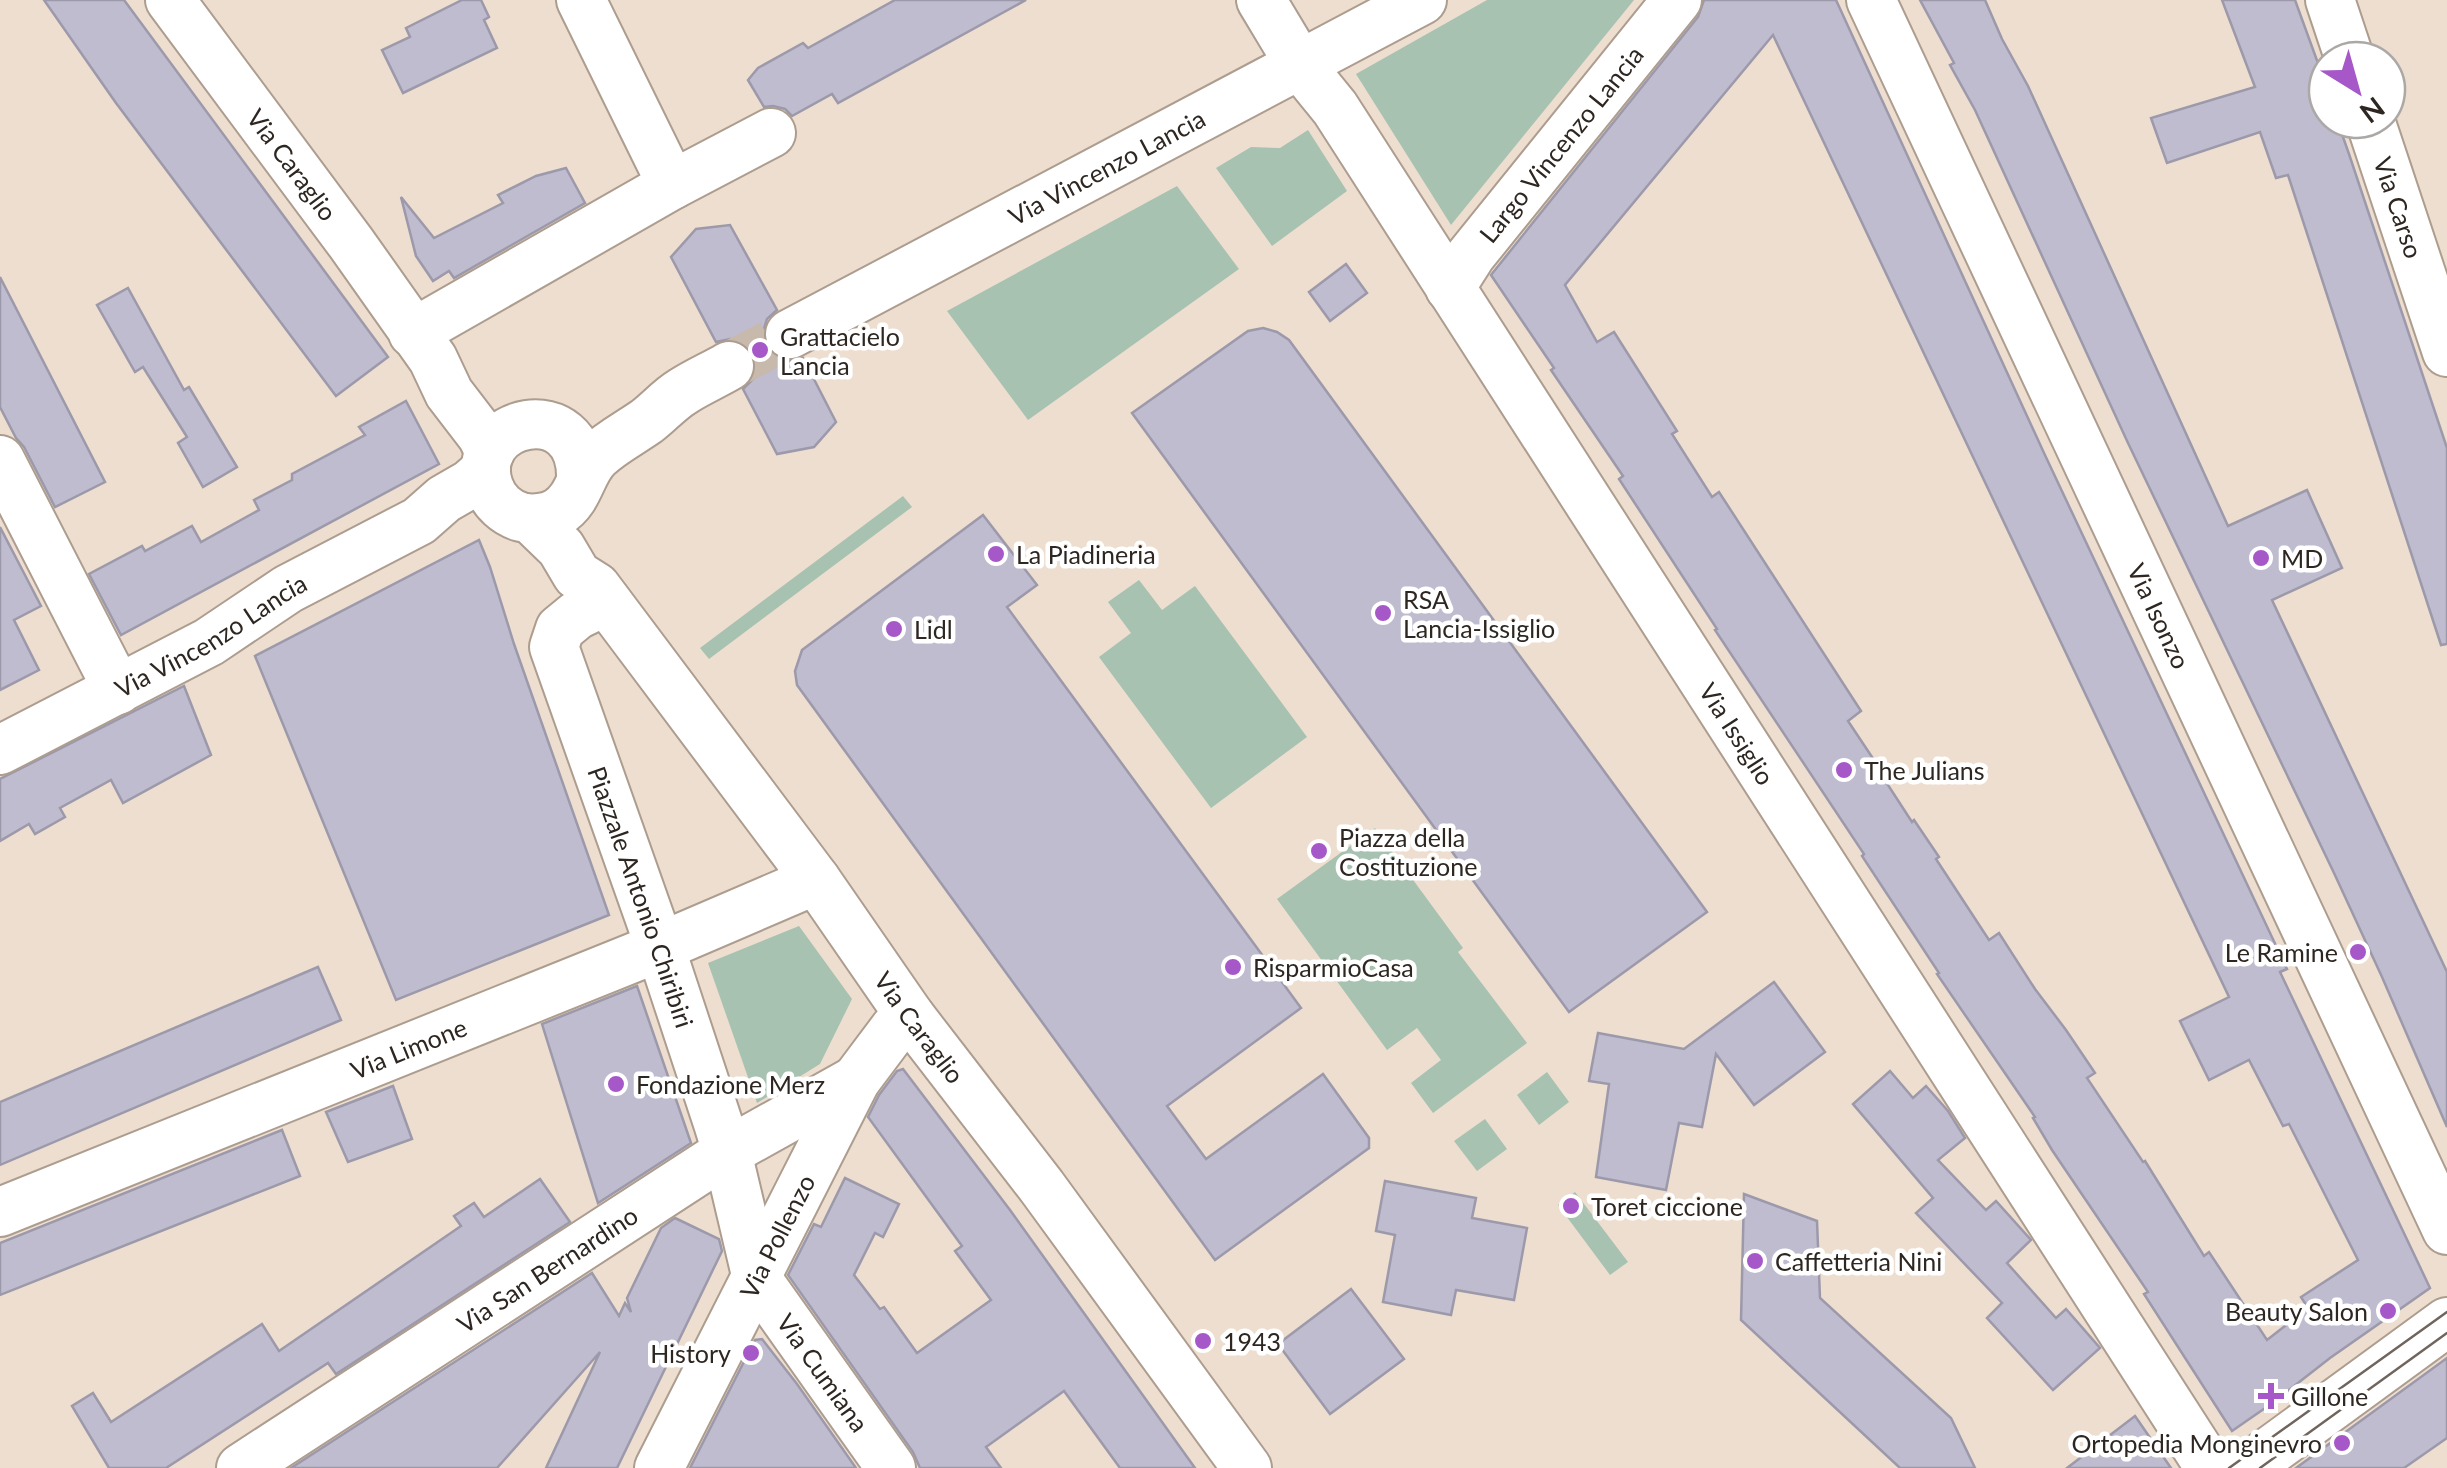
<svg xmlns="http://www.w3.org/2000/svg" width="2447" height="1468" font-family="Lato,sans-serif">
<rect width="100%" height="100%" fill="#eedecf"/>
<g fill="#a7c2b0">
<path d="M1487,0H1634L1451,225L1356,74Z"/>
<path d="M1308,130L1347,191L1272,246L1216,168L1251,147L1280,148Z"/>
<path d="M1177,186L1239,269L1028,420L947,311Z"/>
<path d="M903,496L912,507L709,659L700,648Z"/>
<path d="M1139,580L1162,610L1195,586L1307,737L1211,808L1099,657L1131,633L1108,602Z"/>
<path d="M1375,828L1463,948L1458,952L1527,1043L1433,1113L1411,1083L1441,1060L1417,1028L1387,1050L1277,899Z"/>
<path d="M799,926L852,999L820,1064L757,1103L708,963Z"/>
<path d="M1547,1072L1569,1102L1539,1125L1517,1095Z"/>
<path d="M1485,1119L1507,1149L1477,1171L1454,1141Z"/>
<path d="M1575,1192L1628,1262L1610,1275L1558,1205Z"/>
</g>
<g fill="#bfbccf" stroke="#9c99ab" stroke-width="2.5" fill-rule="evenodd">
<path d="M44,0H124L388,357L336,396L116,103Z"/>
<path d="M462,0H481L489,17L484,20L497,48L403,93L382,50L410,37L406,28Z"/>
<path d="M895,0H1026L838,103L832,94L792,116L785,109L773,106L764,107L748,80L758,68L803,43L808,48Z"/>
<path d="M1704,0H1836L2044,453L2287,969L2280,972L2430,1288L2330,1358L2271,1404L2232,1431L2144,1294L2148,1292L2052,1150L2033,1118L2035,1117L1937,974L1939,973L1862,856L1864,854L1715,630L1717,629L1619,479L1623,476L1551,370L1554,368L1491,275L1698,17ZM1773,35L2229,997L2180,1021L2209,1080L2249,1060L2283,1126L2289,1124L2358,1260L2301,1297L2308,1308L2267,1340L2209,1252L2204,1256L2145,1161L2143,1162L2087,1078L2095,1073L2066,1030L2035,989L1999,933L1989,940L1936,859L1939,857L1914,820L1912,822L1886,782L1888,781L1848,721L1861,711L1719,492L1712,497L1672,434L1677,431L1614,332L1597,342L1565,285Z"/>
<path d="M1920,0H1985L2002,39L2028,86L2228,526L2307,490L2342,568L2272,600L2447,972V1127L2382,977L2334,873L2128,443L1975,110L1950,65L1954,63Z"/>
<path d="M2222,0H2295L2327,88V120H2337L2349,154L2447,448V644L2441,645L2288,175L2276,178L2260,132L2167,163L2151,118L2255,87Z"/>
<path d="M566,168L585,203L454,278L449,271L433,281L416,256L401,197L434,238L503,203L498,195L536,176Z"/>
<path d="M730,225L777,310L767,319L763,332L766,348L776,358L788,361L803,358L836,422L814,447L777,454L743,389L753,379L756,367L753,353L742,342L730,339L716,342L671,257L696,229Z"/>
<path d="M1346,264L1367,293L1330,321L1309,292Z"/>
<path d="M0,277L105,482L55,507L24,447L16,438L0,407Z"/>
<path d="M128,288L184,390L189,387L237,467L203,487L178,443L187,437L143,367L135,372L97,305Z"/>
<path d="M1263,328L1277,332L1289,340L1707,912L1569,1012L1132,413L1248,331Z"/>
<path d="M406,401L439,464L121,635L89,574L142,546L145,551L192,526L201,542L259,510L254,500L292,480V474L365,435L359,427Z"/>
<path d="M983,515L1037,585L1007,607L1301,1008L1167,1106L1206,1159L1323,1074L1369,1138V1148L1215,1260L797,685L795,671L802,650Z"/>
<path d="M0,527L41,606L14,620L39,670L0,690Z"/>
<path d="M479,540L490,567L514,644L609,915L396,1000L255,656Z"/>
<path d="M184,686L211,755L123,803L111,780L60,808L65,817L35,834L29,824L0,841V779Z"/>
<path d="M318,967L341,1020L0,1165V1102Z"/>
<path d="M1774,982L1825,1052L1754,1105L1716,1054L1702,1127L1679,1123L1666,1190L1596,1177L1609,1084L1589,1081L1598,1033L1684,1049Z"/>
<path d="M637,986L691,1143L598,1203L542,1024Z"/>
<path d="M903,1069L1010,1210L1195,1468H1120L1064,1391L986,1447L1001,1468H920L913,1452L788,1275L814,1224L821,1227L845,1178L899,1204L883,1237L875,1233L854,1275L880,1309L884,1307L917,1353L991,1300L955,1251L962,1246L868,1117L879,1095L897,1071Z"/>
<path d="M1890,1071L1913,1098L1926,1086L1948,1111L1965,1138L1938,1160L1986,1210L1996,1201L2031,1240L2007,1263L2056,1318L2066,1309L2100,1348L2053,1390L1987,1318L2002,1303L1916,1213L1933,1198L1853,1104Z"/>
<path d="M393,1086L412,1139L348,1162L326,1112Z"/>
<path d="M282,1130L300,1176L0,1295V1243Z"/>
<path d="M540,1179L570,1222L336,1374L328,1363L166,1468H109L72,1406L93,1393L111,1422L262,1324L279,1351L461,1226L454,1216L474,1203L484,1217Z"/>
<path d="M1385,1181L1476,1198L1472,1218L1527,1228L1514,1300L1456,1290L1451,1315L1383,1302L1395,1235L1376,1231Z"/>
<path d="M1744,1194L1817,1221L1820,1298L1951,1418L1975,1468H1900L1741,1320Z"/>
<path d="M675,1218L719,1239L722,1251L617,1468H546L600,1352L497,1468H291L592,1273L619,1316L625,1303L631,1312L627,1298L661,1228Z"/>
<path d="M1351,1289L1404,1359L1330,1414L1278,1344Z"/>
<path d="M762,1339L797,1384L856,1468H690L755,1340Z"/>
<path d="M2447,1358V1438L2404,1468H2296Z"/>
<path d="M2135,1416L2171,1468H2067Z"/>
</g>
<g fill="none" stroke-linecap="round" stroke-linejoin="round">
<path stroke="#c7b9ac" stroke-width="48" stroke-dasharray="48 24" stroke-linecap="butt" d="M729,366L790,334"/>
<defs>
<g id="minor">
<path id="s1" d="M170,0L351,243L433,359L449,393L482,436L490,452"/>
<path d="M581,0L672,185"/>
<path id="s2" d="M1261,0L1300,65L1335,108L2210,1468"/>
<path id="s3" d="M1871,0L2447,1230"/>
<path d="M2330,0L2350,60"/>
<path id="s4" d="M2370,120L2447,352"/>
<path id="s5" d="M1450,288L1471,255L1677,0"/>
<path d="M413,333L672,185L771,133"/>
<path id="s6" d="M790,334L1422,0"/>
<path d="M0,460L118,690"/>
<path d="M581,480C584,392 465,419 489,487C494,502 507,513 521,517C533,520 548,518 558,512C580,499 580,472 597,456C612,442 630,433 647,421C659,412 669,400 682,392C697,382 714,375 729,366"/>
<path id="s7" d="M531,519L561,548L577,575L596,587L816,880L910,1016L1042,1187L1247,1468"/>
<path id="s8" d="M606,601L577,615L560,629L554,647L660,947L718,1123L727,1152L757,1279L891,1468"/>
<path id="s9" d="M0,750L209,642L288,589L419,521L444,499L470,484L486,470"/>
<path id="s10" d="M0,1212L660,947L816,880"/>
<path id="s11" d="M241,1468L727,1152L856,1080"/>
<path id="s12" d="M659,1468L856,1080L895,1028L910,1016"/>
<path d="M2247,1468L2447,1322"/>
</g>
</defs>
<use href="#minor" stroke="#ad9d8f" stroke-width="52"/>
<use href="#minor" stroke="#fff" stroke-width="48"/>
<g stroke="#70655d" stroke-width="2.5">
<path d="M2229,1468L2447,1312"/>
<path d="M2260,1468L2447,1333"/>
</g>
</g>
<g fill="#a658c9" stroke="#fff" stroke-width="4">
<circle cx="760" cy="350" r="10"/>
<circle cx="996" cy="554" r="10"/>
<circle cx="2261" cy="558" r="10"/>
<circle cx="1383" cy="613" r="10"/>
<circle cx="894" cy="629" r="10"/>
<circle cx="1844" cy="770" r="10"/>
<circle cx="1319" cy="851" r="10"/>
<circle cx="2358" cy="952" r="10"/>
<circle cx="1233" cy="967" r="10"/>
<circle cx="616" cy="1084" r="10"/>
<circle cx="1571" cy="1206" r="10"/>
<circle cx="1755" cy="1261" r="10"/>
<circle cx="2388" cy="1311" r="10"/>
<circle cx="1203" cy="1341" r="10"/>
<circle cx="751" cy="1353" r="10"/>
<path d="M2266 1381h10v10h10v10h-10v10h-10v-10h-10v-10h10z"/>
<circle cx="2342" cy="1443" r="10"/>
</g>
<g text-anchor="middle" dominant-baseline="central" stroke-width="9" stroke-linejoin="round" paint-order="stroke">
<g font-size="25" fill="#2d2621" stroke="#fff">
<text stroke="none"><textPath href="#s5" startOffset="182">Largo Vincenzo Lancia</textPath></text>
<text stroke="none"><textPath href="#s1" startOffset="205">Via Caraglio</textPath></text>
<text stroke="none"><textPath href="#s6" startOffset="358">Via Vincenzo Lancia</textPath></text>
<text stroke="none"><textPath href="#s4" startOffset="92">Via Carso</textPath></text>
<text stroke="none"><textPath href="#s3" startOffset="680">Via Isonzo</textPath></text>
<text stroke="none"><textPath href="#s9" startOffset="240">Via Vincenzo Lancia</textPath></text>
<text stroke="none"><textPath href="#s2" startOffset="875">Via Issiglio</textPath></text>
<text stroke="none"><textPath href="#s8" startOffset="338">Piazzale Antonio Chiribiri</textPath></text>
<text stroke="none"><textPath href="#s7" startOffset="642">Via Caraglio</textPath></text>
<text stroke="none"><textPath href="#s10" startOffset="440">Via Limone</textPath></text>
<text stroke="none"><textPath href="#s12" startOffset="260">Via Pollenzo</textPath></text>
<text stroke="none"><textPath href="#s11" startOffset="365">Via San Bernardino</textPath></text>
<text stroke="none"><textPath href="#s8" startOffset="852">Via Cumiana</textPath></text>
</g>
<g font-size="25" fill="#2d2621" stroke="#fff" text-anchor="start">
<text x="780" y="336">Grattacielo<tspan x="780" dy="29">Lancia</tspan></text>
<text x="1016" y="554">La Piadineria</text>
<text x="2281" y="558">MD</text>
<text x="1403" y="599">RSA<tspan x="1403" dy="29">Lancia-Issiglio</tspan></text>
<text x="914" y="629">Lidl</text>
<text x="1864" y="770">The Julians</text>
<text x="1339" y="837">Piazza della<tspan x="1339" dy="29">Costituzione</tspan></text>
<text x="2338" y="952" text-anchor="end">Le Ramine</text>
<text x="1253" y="967">RisparmioCasa</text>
<text x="636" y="1084">Fondazione Merz</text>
<text x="1591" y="1206">Toret ciccione</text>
<text x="1775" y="1261">Caffetteria Nini</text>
<text x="2368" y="1311" text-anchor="end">Beauty Salon</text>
<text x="1223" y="1341">1943</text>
<text x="731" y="1353" text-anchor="end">History</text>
<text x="2291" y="1396">Gillone</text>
<text x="2322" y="1443" text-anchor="end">Ortopedia Monginevro</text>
</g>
</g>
<g transform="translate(2357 90) rotate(143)"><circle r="48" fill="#ffffff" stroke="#aba8a6" stroke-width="2.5"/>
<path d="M0-8L18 38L0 25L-18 38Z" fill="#a658c9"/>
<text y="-15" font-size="28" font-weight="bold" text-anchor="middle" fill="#2d2621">N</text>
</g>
</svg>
